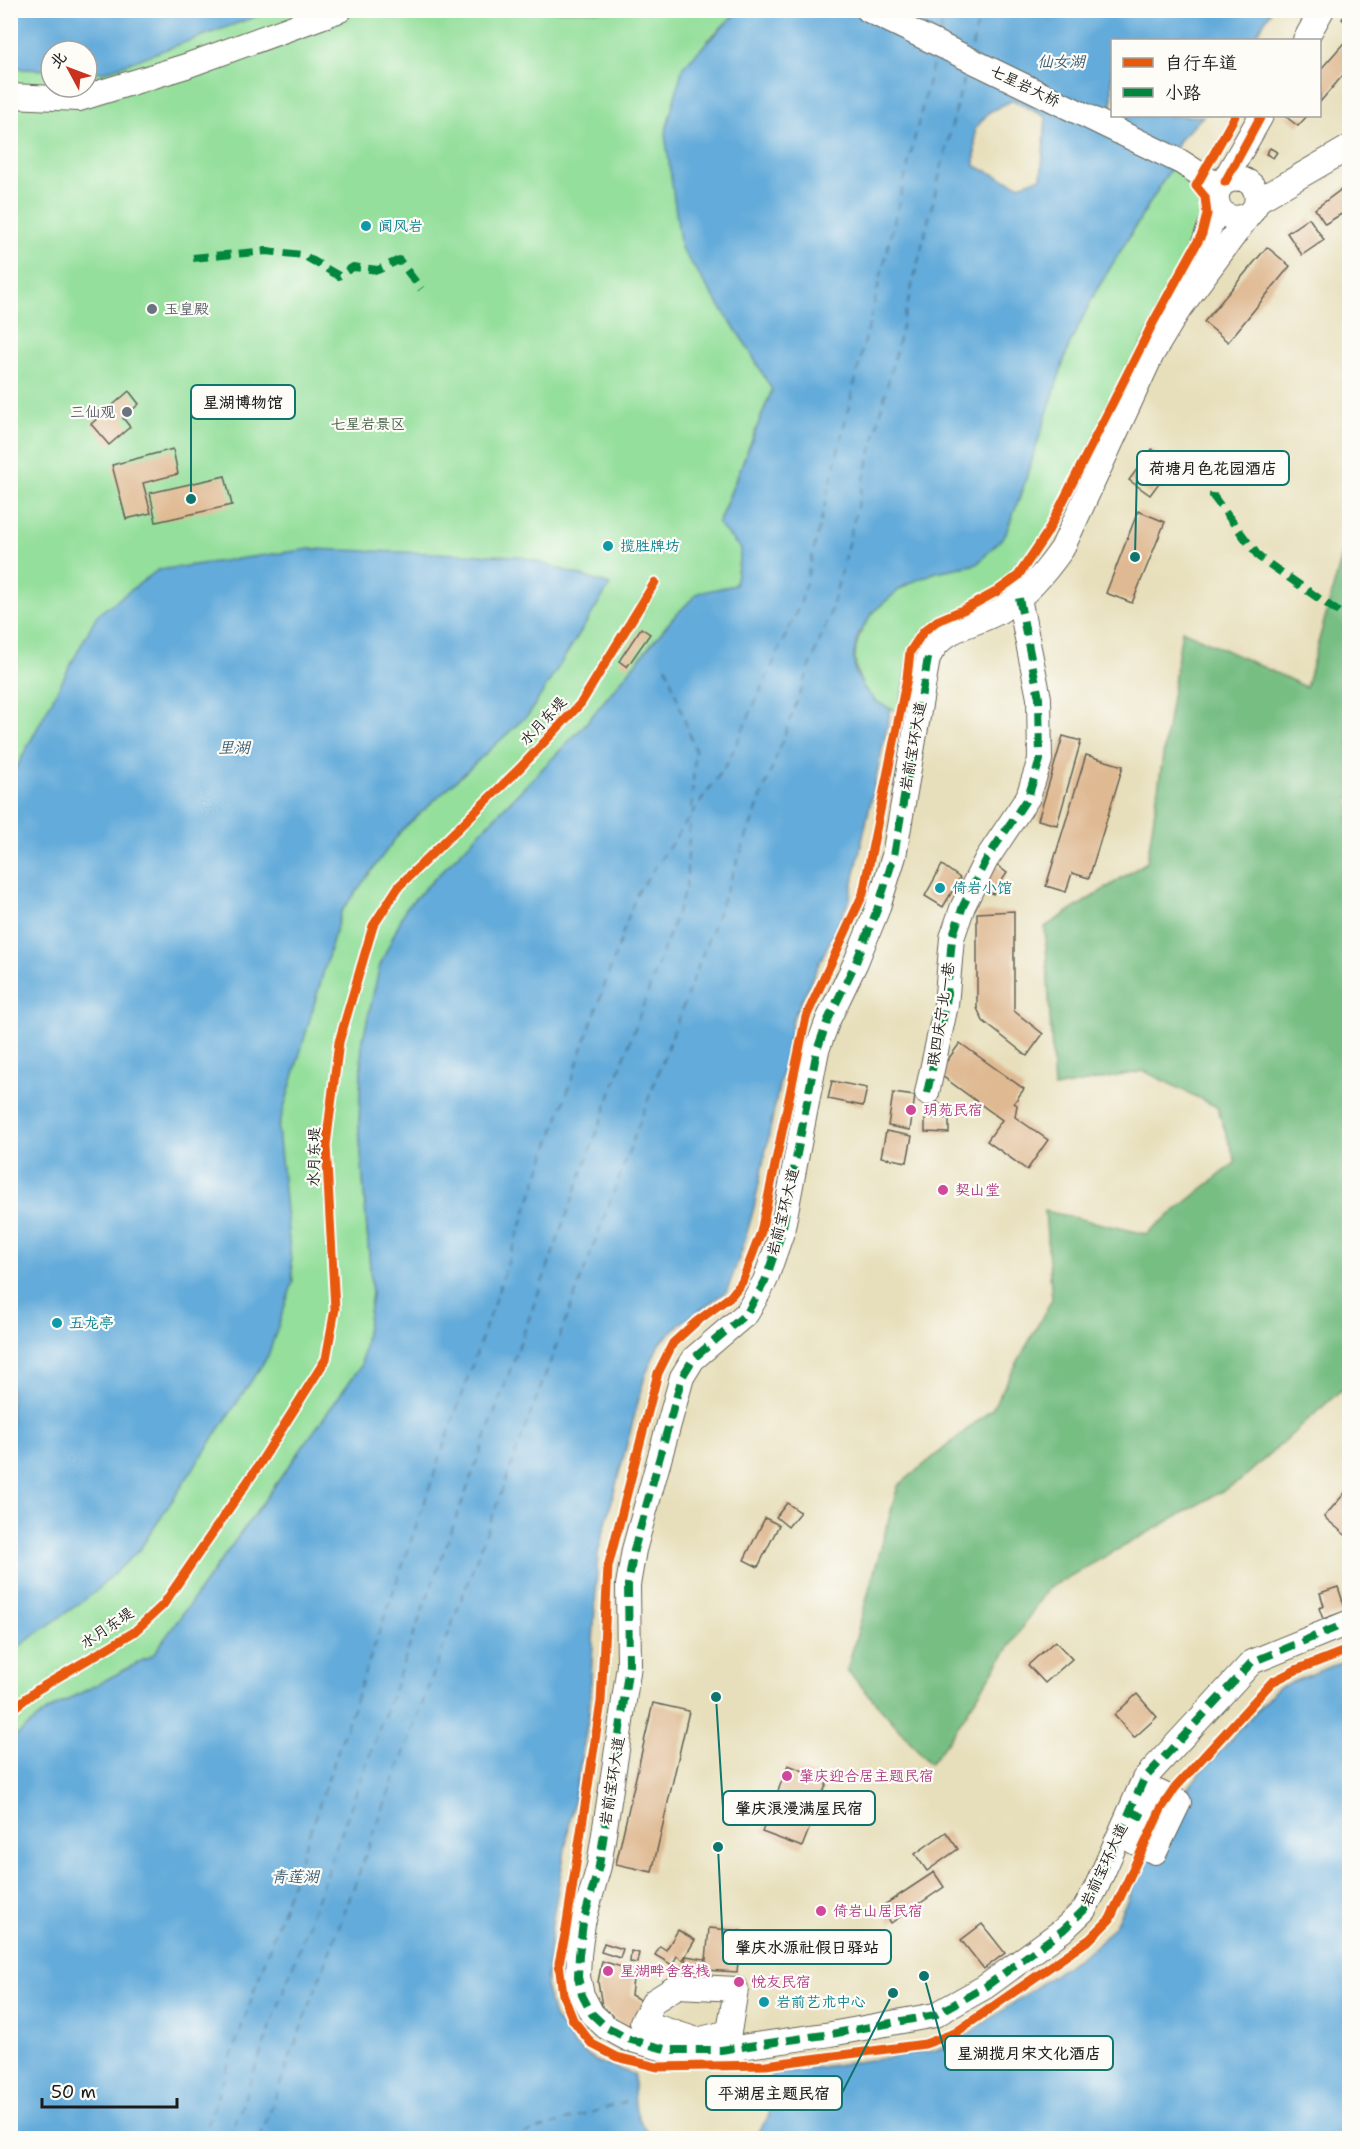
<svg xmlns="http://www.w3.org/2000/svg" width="1360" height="2149" font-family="'Shantell Sans','LXGW WenKai TC',sans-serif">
<rect width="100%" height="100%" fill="#fdfcf7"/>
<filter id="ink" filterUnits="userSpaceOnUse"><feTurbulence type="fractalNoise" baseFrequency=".0167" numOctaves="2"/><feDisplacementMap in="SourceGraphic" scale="12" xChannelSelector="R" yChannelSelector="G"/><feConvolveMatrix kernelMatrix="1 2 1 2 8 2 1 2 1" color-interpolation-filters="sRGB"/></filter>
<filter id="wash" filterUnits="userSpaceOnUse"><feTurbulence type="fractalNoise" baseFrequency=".008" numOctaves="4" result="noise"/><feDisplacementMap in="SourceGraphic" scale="24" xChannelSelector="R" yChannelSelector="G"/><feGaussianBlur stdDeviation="1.35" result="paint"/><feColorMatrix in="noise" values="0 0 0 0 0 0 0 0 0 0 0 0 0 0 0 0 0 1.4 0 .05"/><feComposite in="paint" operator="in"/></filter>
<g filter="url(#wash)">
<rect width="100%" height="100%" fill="#e7dfbb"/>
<g fill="#94df9b" stroke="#587e5c" stroke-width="1.5" fill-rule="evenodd">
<path d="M11,11H738L708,40L748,348L772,390L718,523L741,549L735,585L698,594L673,618L582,728L406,908L362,1043L359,1127L372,1294L361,1366L153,1655L47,1711L11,1740ZM51,51H87V87H51Z"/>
<path d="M839,11H1271L1253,40H1112V116H1203L1178,141L1172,168C1188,180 1210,192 1207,216C1203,244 1168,294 1154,321C1117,391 1083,462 1048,533L1018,576L996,592L965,609L937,621L923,632L910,652L899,711C882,708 869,698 861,682C837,632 893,585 936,572C949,568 964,567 977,564L1020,497L1069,345L1096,291L1171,168Z"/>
</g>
<path fill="#77be83" stroke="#4a6d50" stroke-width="1.5" d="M1349,531V1383L1240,1481L1047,1589L948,1741L930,1764L847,1670L898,1486L992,1409L1052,1299L1045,1211L1146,1234L1236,1162L1217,1107L1144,1071L1054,1088L1045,927L1147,862L1182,630L1306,687Z"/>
<g fill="#63abda" stroke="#40647b" stroke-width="1.5" fill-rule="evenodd">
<path d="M11,10H271V11L104,72L87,71V51H51V70L22,69L11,62Z"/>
<path d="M738,11H1271L1253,40H1112V116H1203L1178,141L1171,168L1096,291L1069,345L1020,497L1005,535L977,564L936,572L905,585L874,611L858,635L854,655L855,671L864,688L875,701L891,709L849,901L793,1018L754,1208L742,1250L727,1291L680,1324L659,1344L645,1376L598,1553L589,1715L552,1923L546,1989L554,2017L573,2044L597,2062L634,2074C634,2102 632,2118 654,2138H11V1740L47,1711L153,1655L361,1366L372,1294L359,1127L362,1043L380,965L406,908L582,728L673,618L698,593L735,585L741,549L718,524L772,390L748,348L681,248L665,134L683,67ZM1013,100L1046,117L1041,178L1018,185L975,166V129L989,112Z"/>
<path d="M310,549L519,556L610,585L529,714L401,831L341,912L278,1129L293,1282L268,1356L140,1549L94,1593L11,1652V778L97,615L158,570Z"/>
<path d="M1349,1659V2138H753L769,2117L771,2074L934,2051L963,2038L1098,1944L1115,1925L1174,1803L1277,1688Z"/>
</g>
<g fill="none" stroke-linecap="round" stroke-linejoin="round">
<g stroke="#3c5c71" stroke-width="1.5" stroke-dasharray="8 6" stroke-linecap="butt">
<path d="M940,33L946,10"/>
<path d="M972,47L981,10"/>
<path d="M666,666L695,750L691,813"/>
<path d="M203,2138L636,895L728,762L801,602L935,55"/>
<path d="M230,2138L686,888L690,818"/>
<path d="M260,2138L832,608L966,69"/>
<path d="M511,2138L625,2102"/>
</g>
</g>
<g id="blocks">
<g fill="#dfb992">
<path d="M1348,10H1350V26L1342,19Z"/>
<path d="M1350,36V67L1320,102V70Z"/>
<path d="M1285,116H1307L1298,126Z"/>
<path d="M1270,148L1277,152L1273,158L1266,154Z"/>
<path d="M1350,183V209L1325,224L1315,209Z"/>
<path d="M1309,218L1324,240L1302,255L1287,233Z"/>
<path d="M1267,247L1290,266L1228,342L1204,322Z"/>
<path d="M129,391L139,404L123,418L130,427L109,445L91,424Z"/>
<path d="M173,449L178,474L143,483L151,513L126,519L112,465Z"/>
<path d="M1152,449L1173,464L1150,495L1129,480Z"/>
<path d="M225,476L232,505L156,522L150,493Z"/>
<path d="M1138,511L1165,522L1132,603L1106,593Z"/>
<path d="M641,628L650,634L627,667L619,661Z"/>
<path d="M1063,736L1081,741L1057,825L1038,820Z"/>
<path d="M1086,755L1123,766L1089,878L1072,873L1066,892L1046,886Z"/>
<path d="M995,864L1007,873L993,894L980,886Z"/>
<path d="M942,865L960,878L943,907L925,896Z"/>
<path d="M1014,911V1011L1043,1034L1027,1056L983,1021L977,1008V913Z"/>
<path d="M960,1043L1024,1089L1014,1103L1017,1105L1015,1117L1048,1140L1027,1170L987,1141L1002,1120L938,1073Z"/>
<path d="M832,1081L867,1088L863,1106L828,1099Z"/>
<path d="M893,1093L915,1096L910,1130L888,1126Z"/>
<path d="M934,1098L950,1115L929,1114Z"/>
<path d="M925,1117L949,1118V1133L925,1132Z"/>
<path d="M886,1131L912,1136L907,1162L881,1157Z"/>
<path d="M1350,1487V1539L1324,1517Z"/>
<path d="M787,1503L800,1512L788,1527L776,1517Z"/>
<path d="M765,1518L779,1525L758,1567L744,1560Z"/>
<path d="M1338,1587L1346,1611L1323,1619L1319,1608L1324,1606L1320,1593Z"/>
<path d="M1055,1641L1072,1659L1045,1683L1028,1665Z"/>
<path d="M1137,1694L1157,1717L1134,1738L1114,1715Z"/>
<path d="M653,1703L689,1711L652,1872L616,1864Z"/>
<path d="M788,1765L828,1780L802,1847L762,1832Z"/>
<path d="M946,1832L958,1849L927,1871L915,1854Z"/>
<path d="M934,1872L944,1887L891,1923L881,1907Z"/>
<path d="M982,1924L1005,1953L984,1969L961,1940Z"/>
<path d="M709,1928L741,1931L737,1972L705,1970Z"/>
<path d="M678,1930L695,1940L683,1960L677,1956L672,1965L655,1955L660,1946L666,1950Z"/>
<path d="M604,1943L623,1949L620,1958L601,1952Z"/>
<path d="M631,1951L639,1953L637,1963L630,1962Z"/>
<path d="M686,1956L705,1959L701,1980L682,1976Z"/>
<path d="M602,1961L634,1971L631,1995L644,2002L628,2027L616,2020L602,2006L598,1982Z"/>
</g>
</g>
</g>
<g filter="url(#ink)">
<use href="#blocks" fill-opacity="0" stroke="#636054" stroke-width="1.5"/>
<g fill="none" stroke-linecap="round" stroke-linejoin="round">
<defs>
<g id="minor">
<path d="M868,10L1181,162L1220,187"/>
<path d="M1305,40L1322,10"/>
<path d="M10,96L79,99L186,66L340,10"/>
<path d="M1225,182L1238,178C1253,181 1260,192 1255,207L1178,311L1152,354L1062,549C1045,573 1026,596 1000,611C971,628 944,625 928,658L894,856L877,910L856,962L828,1020L817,1050L782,1232L765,1281L747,1313L693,1359L682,1377L634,1550L628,1585L629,1665L618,1743L599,1866L583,1923L579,1955L578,1977L582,1995L592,2014L606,2027L628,2039L668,2050H721L831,2034L935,2015L985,1987L1063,1930L1084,1910L1096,1888L1144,1779L1252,1662L1350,1622"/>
<path d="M1257,201L1350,147"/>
<path d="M1251,213C1234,224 1215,215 1217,193L1261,116"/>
<path d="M1188,283L1218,206"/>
<path d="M927,1093L946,1005L952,938L963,906L986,860L1028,797L1040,760L1039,698L1019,598"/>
<path d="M1158,1792L1179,1802L1155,1852L1134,1842Z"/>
<path d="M678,1986L736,1989L729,2032L697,2040L642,2022L654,2001Z"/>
</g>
</defs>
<use href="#minor" stroke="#636054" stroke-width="26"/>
<use href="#minor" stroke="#fff" stroke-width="24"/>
<g stroke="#00873e" stroke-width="8" stroke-dasharray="15 8" stroke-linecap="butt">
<path d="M193,258L266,251L303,255L339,276L353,267L378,270L399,260L421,289"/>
<path d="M1235,481L1215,470L1213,496L1259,557L1350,620"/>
<path d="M928,658L894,856L877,910L856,962L828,1020L817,1050L782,1232L765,1281L747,1313L693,1359L682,1377L634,1550L628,1585L629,1665L618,1743L599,1866L583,1923L579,1955L578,1977L582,1995L592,2014L606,2027L628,2039L668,2050H721L831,2034L935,2015L985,1987L1063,1930L1084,1910L1096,1888L1144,1779L1252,1662L1350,1622"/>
<path d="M927,1093L946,1005L952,938L963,906L986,860L1028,797L1040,760L1039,698L1019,598"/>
<path d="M1130,1811L1155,1823"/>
</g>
<defs>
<g id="cycleway">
<path d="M1235,116L1196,186L1205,197L1207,214L1202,234L1154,321L1047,533L1018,576L996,592L965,609L937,621L923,632L910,652L907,678L863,894L806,1017L761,1232L742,1282L731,1296L696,1322L673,1343L658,1373L608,1567L601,1702L565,1935L559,1963L563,1995L573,2020L592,2044L617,2057L657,2067L766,2065L925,2044L955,2033L1090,1939L1110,1919L1161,1809L1175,1788L1272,1682L1296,1670L1350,1649"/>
<path d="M1225,182L1261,116"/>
<path d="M10,1711L37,1690L134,1632L163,1605L259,1465L326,1359L335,1309L326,1145L339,1042L373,926L399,886L520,768L581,703L655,582"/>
</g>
</defs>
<use href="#cycleway" stroke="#fdfcf7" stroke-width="13"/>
<use href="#cycleway" stroke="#e8590c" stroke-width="9"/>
</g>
</g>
<g fill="#0f9aa8" stroke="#fdfcf7" stroke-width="2">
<circle cx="366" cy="226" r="6"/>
<circle cx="608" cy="546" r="6"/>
<circle cx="940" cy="888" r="6"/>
<circle cx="57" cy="1323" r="6"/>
<circle cx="764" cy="2002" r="6"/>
</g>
<g fill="#6b7280" stroke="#fdfcf7" stroke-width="2">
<circle cx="152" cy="309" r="6"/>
<circle cx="127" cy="412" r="6"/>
</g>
<g fill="#d1479c" stroke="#fdfcf7" stroke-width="2">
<circle cx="911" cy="1110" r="6"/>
<circle cx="943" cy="1190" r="6"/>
<circle cx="787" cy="1776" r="6"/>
<circle cx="821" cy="1911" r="6"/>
<circle cx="608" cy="1971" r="6"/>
<circle cx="739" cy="1982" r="6"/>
</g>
<g text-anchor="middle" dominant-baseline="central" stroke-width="4.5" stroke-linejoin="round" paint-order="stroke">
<g font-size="15" fill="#1c1c1c" stroke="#fdfcf7">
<text transform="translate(1025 86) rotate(26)">七星岩大桥</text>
<text transform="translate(543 721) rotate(-47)">水月东堤</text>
<text transform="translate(913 746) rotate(-80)">岩前宝环大道</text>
<text transform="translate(941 1014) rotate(-81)">联四庆宁北一巷</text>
<text transform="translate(314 1157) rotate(-89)">水月东堤</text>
<text transform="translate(783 1212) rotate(-76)">岩前宝环大道</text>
<text transform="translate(107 1628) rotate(-34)">水月东堤</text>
<text transform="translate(612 1781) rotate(-81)">岩前宝环大道</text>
<text transform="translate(1104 1865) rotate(-65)">岩前宝环大道</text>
</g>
<g font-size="15" fill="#0d838f" stroke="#fdfcf7" text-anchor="start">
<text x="378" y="226">阆风岩</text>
<text x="620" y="546">揽胜牌坊</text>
<text x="952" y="888">倚岩小馆</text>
<text x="69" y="1323">五龙亭</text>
<text x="776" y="2002">岩前艺术中心</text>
</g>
<g font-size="15" fill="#5b616d" stroke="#fdfcf7" text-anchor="start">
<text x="164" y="309">玉皇殿</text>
<text x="115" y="412" text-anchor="end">三仙观</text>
</g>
<g font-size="15" fill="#466048" stroke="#fdfcf7">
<text x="368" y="424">七星岩景区</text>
</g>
<g font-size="15" fill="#b23c85" stroke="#fdfcf7" text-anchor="start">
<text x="923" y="1110">玥苑民宿</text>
<text x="955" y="1190">契山堂</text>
<text x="799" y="1776">肇庆迎合居主题民宿</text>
<text x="833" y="1911">倚岩山居民宿</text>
<text x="620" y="1971">星湖畔舍客栈</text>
<text x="751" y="1982">悦友民宿</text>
</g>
<g font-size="16" font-style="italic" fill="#3c5c71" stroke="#fdfcf7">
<text x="1061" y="61">仙女湖</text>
<text x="234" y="747">里湖</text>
<text x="295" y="1876">青莲湖</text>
</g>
</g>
<path fill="none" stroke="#0f766e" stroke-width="2" d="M191 499L191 402M1135 557L1137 468M716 1697L723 1808M718 1847L723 1947M924 1976L945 2053M893 1993L842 2093"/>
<g fill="#0f766e" stroke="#fdfcf7" stroke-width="2">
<circle cx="191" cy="499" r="6"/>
<circle cx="1135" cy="557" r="6"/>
<circle cx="716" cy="1697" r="6"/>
<circle cx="718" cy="1847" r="6"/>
<circle cx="924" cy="1976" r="6"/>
<circle cx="893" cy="1993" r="6"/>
</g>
<g fill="#fdfcf7" stroke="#0f766e" stroke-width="2">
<rect x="191" y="385" width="104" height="34" rx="6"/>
<rect x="1137" y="451" width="152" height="34" rx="6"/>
<rect x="723" y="1791" width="152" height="34" rx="6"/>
<rect x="723" y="1930" width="168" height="34" rx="6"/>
<rect x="945" y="2036" width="168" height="34" rx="6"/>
<rect x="706" y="2076" width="136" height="34" rx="6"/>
</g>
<g font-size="16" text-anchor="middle" font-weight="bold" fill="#1c1c1c">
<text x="243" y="408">星湖博物馆</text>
<text x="1213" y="474">荷塘月色花园酒店</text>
<text x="799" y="1814">肇庆浪漫满屋民宿</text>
<text x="807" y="1953">肇庆水源社假日驿站</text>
<text x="1029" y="2059">星湖揽月宋文化酒店</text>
<text x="774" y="2099">平湖居主题民宿</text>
</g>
<rect width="1360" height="2149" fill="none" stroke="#fdfcf7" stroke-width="36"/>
<rect x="1111" y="39" width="210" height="78" fill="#fdfcf7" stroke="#a3a29f" stroke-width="1.5"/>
<rect x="1123" y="58" width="30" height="9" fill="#e8590c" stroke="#a3a29f" stroke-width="1.5"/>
<text x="1165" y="69" font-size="18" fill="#1c1c1c">自行车道</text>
<rect x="1123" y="88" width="30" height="9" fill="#00873e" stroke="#a3a29f" stroke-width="1.5"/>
<text x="1165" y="99" font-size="18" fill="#1c1c1c">小路</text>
<g transform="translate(69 69) rotate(311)"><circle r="28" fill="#fdfcf7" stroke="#a3a29f" stroke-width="1.5"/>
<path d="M0-4.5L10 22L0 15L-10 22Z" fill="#c8321e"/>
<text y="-9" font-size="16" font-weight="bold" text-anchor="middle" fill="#1c1c1c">北</text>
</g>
<path d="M42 2098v9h135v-9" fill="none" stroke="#1c1c1c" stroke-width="3"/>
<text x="51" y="2098" font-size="18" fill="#1c1c1c" stroke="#fdfcf7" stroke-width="4.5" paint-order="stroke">50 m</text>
</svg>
